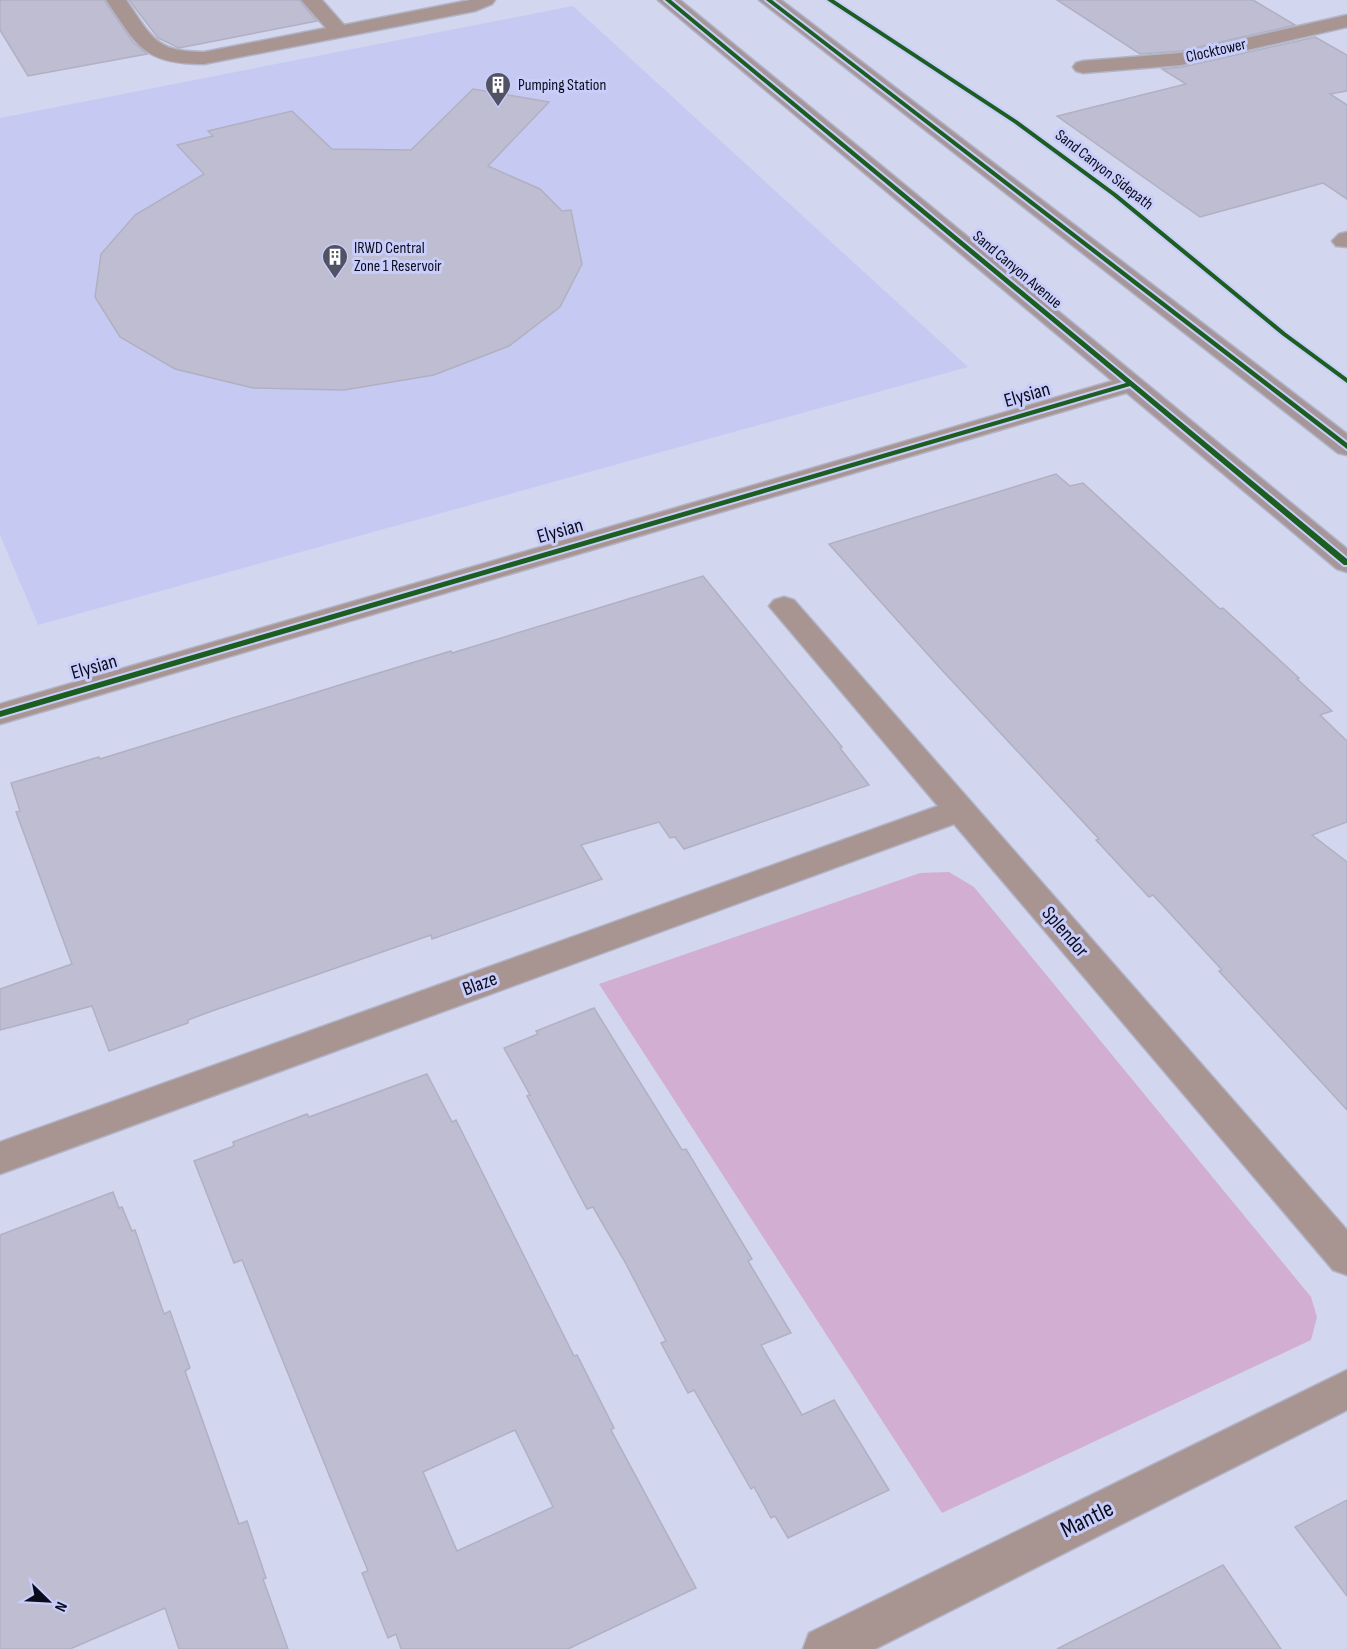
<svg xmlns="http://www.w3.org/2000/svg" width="1347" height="1649" font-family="'Sofia Sans Condensed',sans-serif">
<rect width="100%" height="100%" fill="#d3d6ef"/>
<path fill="#c6caf2" d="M573,6L968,367L38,625L0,535V118Z"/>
<path fill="#d2aed2" d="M949,872L974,887L1311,1297L1317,1317L1311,1340L942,1513L599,984L920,873Z"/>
<g fill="#bebdd1" stroke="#b1b0c3" stroke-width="1.5" fill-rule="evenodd">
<path d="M0,0H104L133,42L147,54L28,76L0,30Z"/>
<path d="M129,0H299L317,21L179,48L158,38Z"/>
<path d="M1057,0H1253L1295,25L1181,51L1140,54Z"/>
<path d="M1315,37L1347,55V91L1330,94L1347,105V199L1323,183L1200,217L1057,116L1186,84L1162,69L1182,67Z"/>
<path d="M473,89L549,102L488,166L540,189L562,211L571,210L582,264L560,307L509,346L434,375L344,390L253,388L175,369L120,337L95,297L101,254L135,215L204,174L177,145L213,136L208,131L292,111L332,149L411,150Z"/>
<path d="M1056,474L1070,486L1083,483L1220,609L1223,608L1299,678L1297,679L1332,711L1320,715L1347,741V822L1312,835L1347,862V1110L1219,971L1222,970L1153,895L1149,897L1096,840L1099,839L940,668L829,544Z"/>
<path d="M703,576L842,747L840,748L869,785L684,849L675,837L670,838L659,822L581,845L602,879L432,939L431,935L212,1011L188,1020V1023L109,1051L92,1006L0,1030V989L72,964L16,812L20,811L11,783L99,757L100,759L372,675L451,651L452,653Z"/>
<path d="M594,1008L682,1150L686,1149L752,1259L748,1261L791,1333L761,1345L802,1415L834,1400L889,1490L788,1538L775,1516L771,1518L754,1487L751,1489L694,1390L688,1393L661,1343L666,1341L625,1262L593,1207L587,1209L527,1096L530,1095L504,1048L538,1034L536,1031Z"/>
<path d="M427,1074L452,1122L456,1120L574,1356L577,1355L614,1428L611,1430L696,1588L568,1649H401L396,1634L388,1638L362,1573L368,1571L242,1260L234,1263L194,1161L234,1146L233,1142L307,1114L309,1117ZM515,1430L553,1507L457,1551L423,1472Z"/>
<path d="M113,1192L119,1208L122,1207L132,1231L135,1230L164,1314L170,1311L190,1368L185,1371L214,1453L239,1524L247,1521L266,1578L263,1579L288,1649H179L165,1608L70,1649H0V1235Z"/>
<path d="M1347,1500V1596L1295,1527Z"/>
<path d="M1223,1565L1281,1649H1057Z"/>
</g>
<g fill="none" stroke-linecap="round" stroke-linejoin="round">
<defs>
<g id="minor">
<path d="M106,0H126C152,37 155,52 204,52L326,28L301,0H322L344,25L470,0H495L492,4L475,11L204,64C143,64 138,46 106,0Z"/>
<path d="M1347,15V27L1181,65L1083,73L1076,71L1073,67L1076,63L1083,61L1181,53Z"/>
<path d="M1347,232V247L1336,246L1332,241L1339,234Z"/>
<path d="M1130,376L1139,379L1143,384L1139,389L0,724V704Z"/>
<path d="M784,597L794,600L1347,1230V1275L1333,1270L954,824L0,1174V1142L938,806L774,612L769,606L774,600Z"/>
<path d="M1347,1370V1410L875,1649H803L809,1633Z"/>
</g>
<g id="major">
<path d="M658,0H680L1347,549V572L1337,569Z"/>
<path d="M759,0H781L1347,434V455L1338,453Z"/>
</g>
</defs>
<use href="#minor" stroke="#b1b3c6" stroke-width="3"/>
<use href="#major" stroke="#b1b3c6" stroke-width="3"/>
<use href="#minor" fill="#a89592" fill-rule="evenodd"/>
<use href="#major" fill="#a6969a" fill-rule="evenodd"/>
<defs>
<g id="cycleway">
<path d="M665,0H671L1347,559V565H1344L1130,386L0,717V711L1126,383Z"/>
<path d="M766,0H772L1347,443V449Z"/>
<path d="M827,0H834L1018,121L1117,194L1286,333L1347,378V383L1282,335L1113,196L1014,123Z"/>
</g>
</defs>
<use href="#cycleway" stroke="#c8cdfa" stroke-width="4"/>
<use href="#cycleway" fill="#1b5e20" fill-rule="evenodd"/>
</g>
<defs>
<symbol id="building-pin" viewBox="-11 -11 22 30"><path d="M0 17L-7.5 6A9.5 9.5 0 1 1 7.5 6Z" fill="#515365" stroke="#c8cdfa"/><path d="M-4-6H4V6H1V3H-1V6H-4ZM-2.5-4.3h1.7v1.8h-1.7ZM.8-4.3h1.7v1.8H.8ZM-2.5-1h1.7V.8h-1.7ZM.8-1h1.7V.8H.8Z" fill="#fff"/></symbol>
</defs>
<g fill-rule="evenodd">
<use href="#building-pin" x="483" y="70" width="30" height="40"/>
<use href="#building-pin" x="320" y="242" width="30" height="40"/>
</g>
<g text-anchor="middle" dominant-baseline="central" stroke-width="6" stroke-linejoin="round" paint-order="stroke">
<g font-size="16" fill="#0b0c1b" stroke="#c8cdfa">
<text transform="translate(1216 51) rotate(-13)">Clocktower</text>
<text transform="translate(1104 170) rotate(38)">Sand Canyon Sidepath</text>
<text transform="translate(1017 270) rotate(40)">Sand Canyon Avenue</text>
</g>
<g font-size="16" fill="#0b0c1b" stroke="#c8cdfa" text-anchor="start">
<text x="518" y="85">Pumping Station</text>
<text x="354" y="248">IRWD Central<tspan x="354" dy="18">Zone 1 Reservoir</tspan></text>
</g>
<g font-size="20" fill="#0b0c1b" stroke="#c8cdfa">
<text transform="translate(1027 395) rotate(-16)">Elysian</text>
<text transform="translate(560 531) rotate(-16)">Elysian</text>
<text transform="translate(94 667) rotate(-16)">Elysian</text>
<text transform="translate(1065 932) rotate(49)">Splendor</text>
<text transform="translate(480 984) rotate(-20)">Blaze</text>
</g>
<g font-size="24" fill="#0b0c1b" stroke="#c8cdfa">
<text transform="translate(1087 1519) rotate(-26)">Mantle</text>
</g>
</g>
<g transform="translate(48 1601) rotate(114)" stroke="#c8cdfa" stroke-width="4.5" paint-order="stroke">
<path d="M0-4.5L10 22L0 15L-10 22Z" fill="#0b0c1b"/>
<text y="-9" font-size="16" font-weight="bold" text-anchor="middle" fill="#0b0c1b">N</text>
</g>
</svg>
